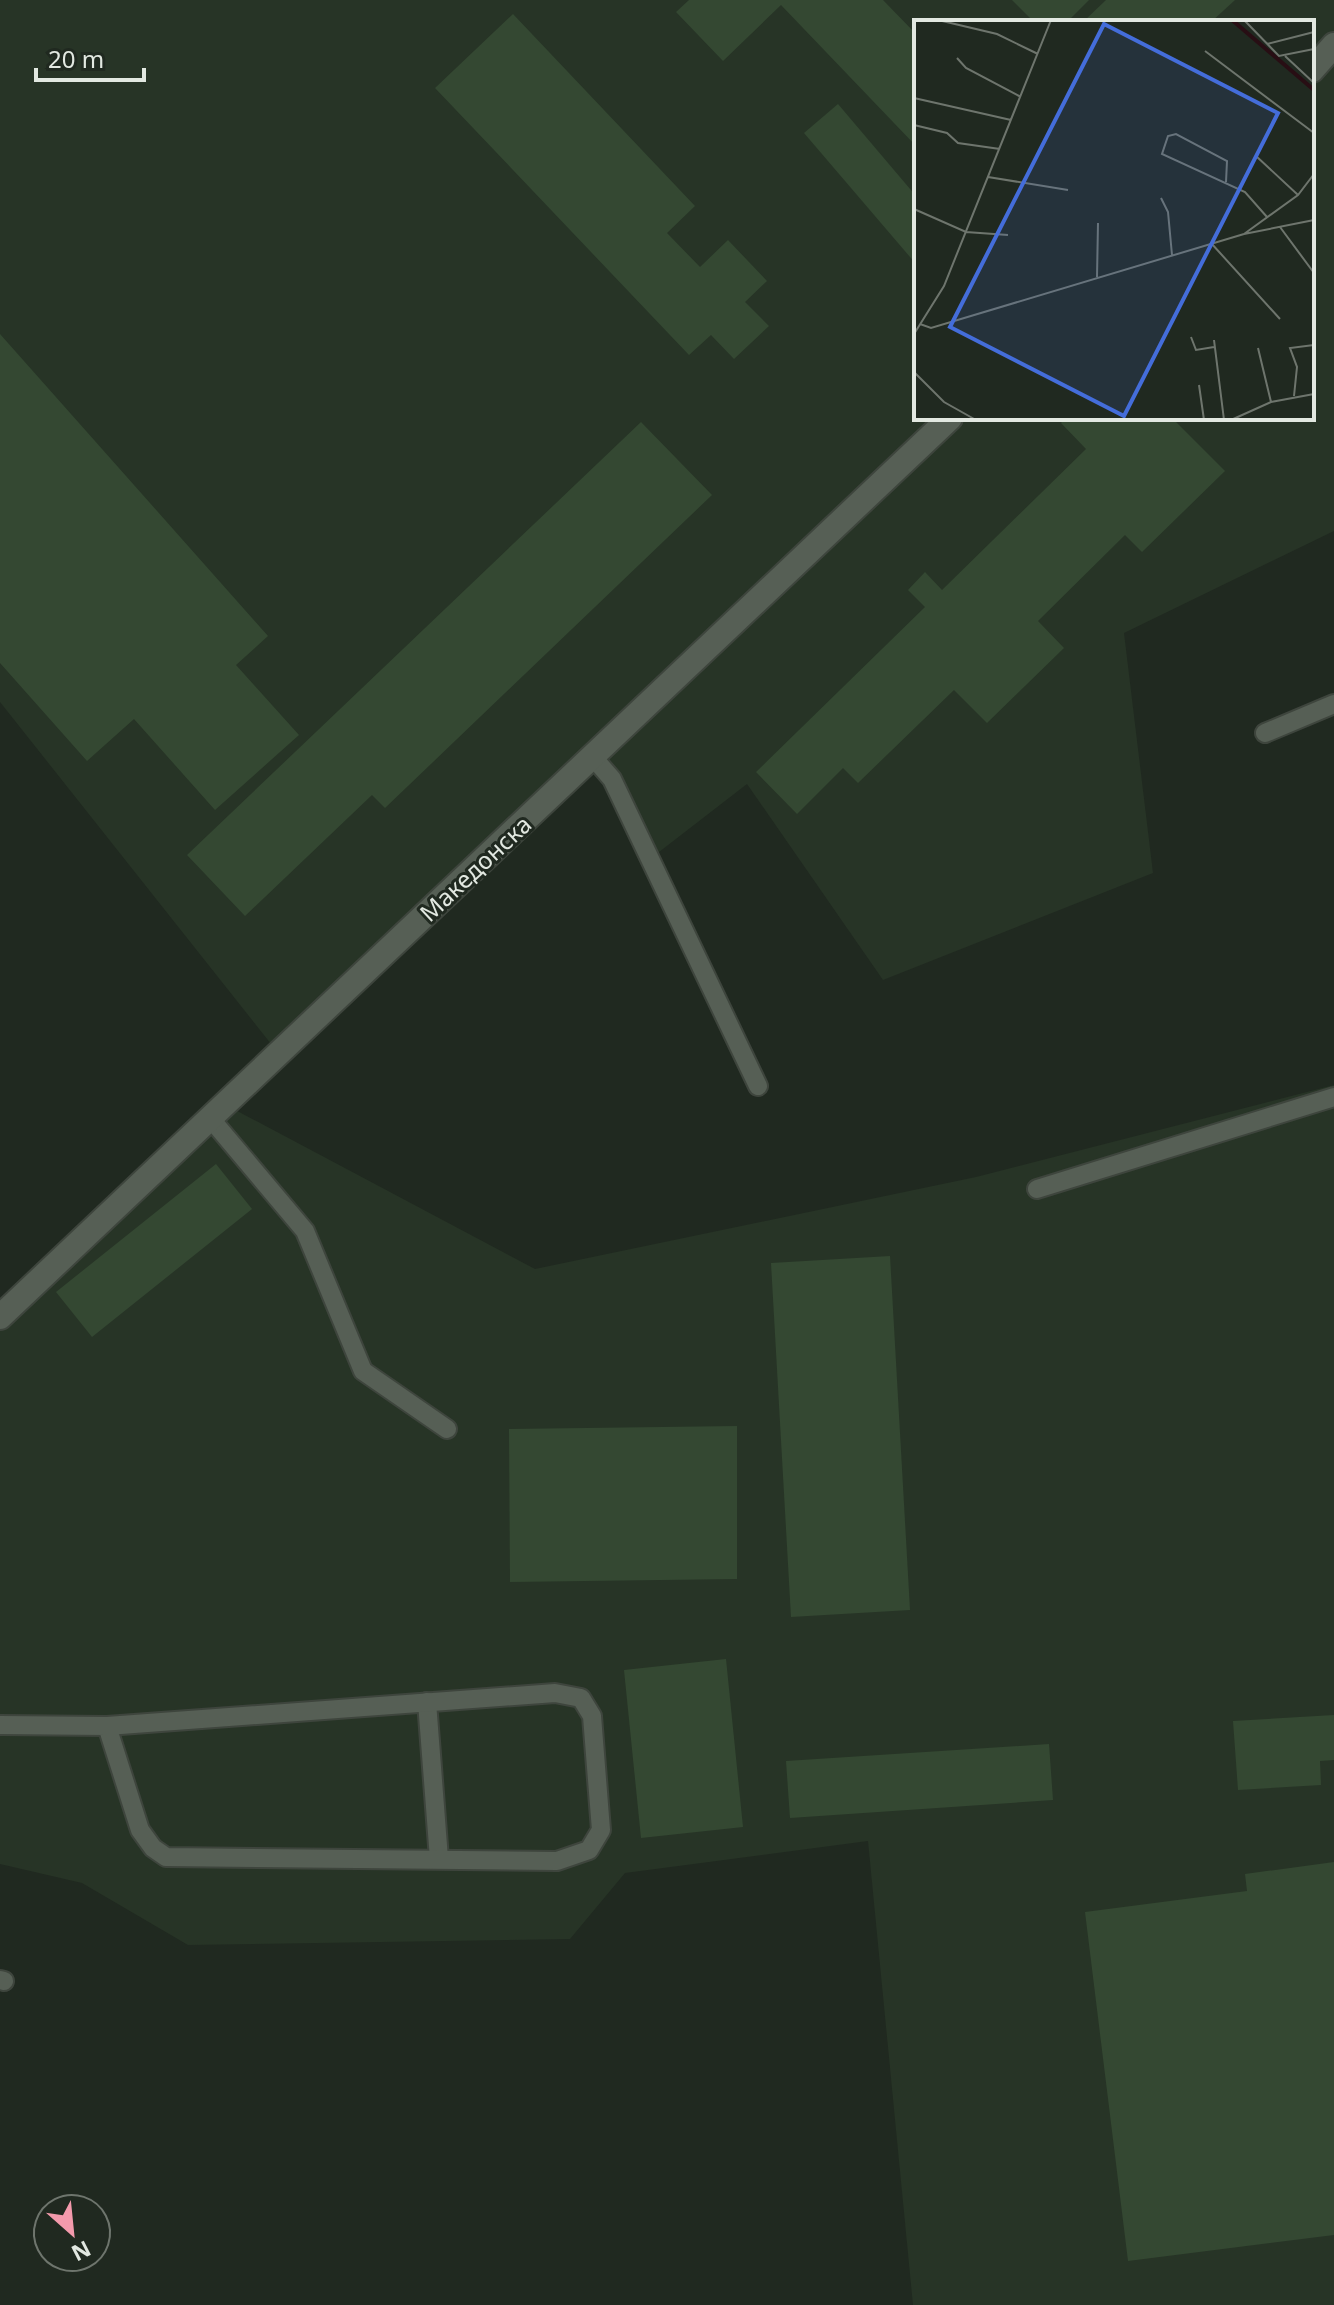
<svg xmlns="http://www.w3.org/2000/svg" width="1334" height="2305" font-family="'Noto Sans',sans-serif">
<rect width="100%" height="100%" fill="#202920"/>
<g fill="#273426" fill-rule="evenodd">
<path d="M0,0H1334V531L1124,633L1153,873L883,980L747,784L650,859L592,756L279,1054L0,702ZM916,22H1312V418H916Z"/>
<path d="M1334,1085V2305H913L868,1841L625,1873L570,1939L188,1945L82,1883L0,1864V1317L226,1105L535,1269L976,1177Z"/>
</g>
<g fill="#344832">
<path d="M689,0H883L916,34V146L781,5L723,61L676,12Z"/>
<path d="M1012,0H1089L1067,22H1034Z"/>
<path d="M1106,0H1235L1211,22H1083Z"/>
<path d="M513,14L695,206L667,233L700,267L728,240L767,281L745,302L769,326L734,359L711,335L689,355L435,88Z"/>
<path d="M838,104L916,196V264L804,133Z"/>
<path d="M0,334L268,636L236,665L299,735L215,810L134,719L87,761L0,663Z"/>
<path d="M1065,418H1172L1225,471L1142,552L1125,535L1038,621L1064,648L987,723L954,690L858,783L843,768L797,814L756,772L925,607L908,590L925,572L942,590L1086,449L1061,423Z"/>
<path d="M641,422L712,495L385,808L372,795L245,916L187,855Z"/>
<path d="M216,1164L252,1209L92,1337L56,1292Z"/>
<path d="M890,1256L910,1610L791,1617L771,1263Z"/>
<path d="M737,1426V1579L510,1582L509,1429Z"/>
<path d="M726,1659L743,1827L641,1838L624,1670Z"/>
<path d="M1334,1715V1760L1320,1761L1321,1785L1238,1790L1233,1721Z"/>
<path d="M1049,1744L1053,1800L790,1818L786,1761Z"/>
<path d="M1334,1862V2235L1128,2261L1085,1912L1247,1891L1245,1874Z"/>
</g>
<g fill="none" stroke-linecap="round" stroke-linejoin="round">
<defs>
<g id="lane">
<path d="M1265,733L1334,704"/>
<path d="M592,756L612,779L758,1086"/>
<path d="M211,1119L305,1231L363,1371L447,1429"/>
<path d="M1037,1189L1334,1097"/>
<path d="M427,1702L439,1859"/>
<path d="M0,1725L107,1726L555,1693L581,1698L592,1716L601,1830L589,1850L557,1861L166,1857L153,1848L140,1830L107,1726"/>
<path d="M0,1980L4,1981"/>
</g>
<g id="street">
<path d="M1312,70L1334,45"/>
<path d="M0,1317L950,418"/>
</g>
</defs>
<use href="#lane" stroke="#3e453d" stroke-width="22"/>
<use href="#street" stroke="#3e453d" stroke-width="28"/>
<use href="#lane" stroke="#565f55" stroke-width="18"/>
<use href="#street" stroke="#565f55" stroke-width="24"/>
</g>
<g text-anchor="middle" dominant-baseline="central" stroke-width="6" stroke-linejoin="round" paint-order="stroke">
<g font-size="24" fill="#e2e8e1" stroke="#202920">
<text transform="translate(475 868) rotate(-43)">Македонска</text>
</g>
</g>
<g transform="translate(914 20)">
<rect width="400" height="400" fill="#202920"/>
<path fill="none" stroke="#280e14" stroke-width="4" d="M318,0L400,70"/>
<path fill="none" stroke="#6e756d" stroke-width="2" d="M24,0L83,14L124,34M330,0L365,36L400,29M353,24L400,12M291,31L400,113M371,36L400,63M43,38L52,48L107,77M0,78L97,100M0,105L33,113L44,123L86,129M342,136L384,175M74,157L154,170M312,162L313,141L262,114L254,116L248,134L331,172L353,197M247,178L254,192L258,235M0,189L52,212L94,215M366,207L400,253M330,214L384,175L400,154M297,223L366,299M183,257L184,203M6,304L17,308L330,214L400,200M0,314L30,266L137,0M277,317L282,330L300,327M300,320L310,400M344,328L357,382M0,352L30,382L62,400M285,365L290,400M380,376L383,347L376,328L400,325M317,400L357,382L400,374"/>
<path fill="#446dda" fill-opacity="0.15" stroke="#446dda" stroke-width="4" d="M190,4L364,93L210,396L36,307Z"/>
<rect width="400" height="400" fill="none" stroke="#e2e8e1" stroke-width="4"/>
</g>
<g transform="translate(72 2233) rotate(153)"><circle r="38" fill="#202920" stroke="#6e756d" stroke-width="2"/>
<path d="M0-6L14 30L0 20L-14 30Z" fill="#f39aac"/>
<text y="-12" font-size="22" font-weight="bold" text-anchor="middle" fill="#e2e8e1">N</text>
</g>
<path d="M36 68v12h108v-12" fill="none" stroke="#e2e8e1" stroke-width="4"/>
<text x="48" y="68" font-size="24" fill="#e2e8e1" stroke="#202920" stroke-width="6" paint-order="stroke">20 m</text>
</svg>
